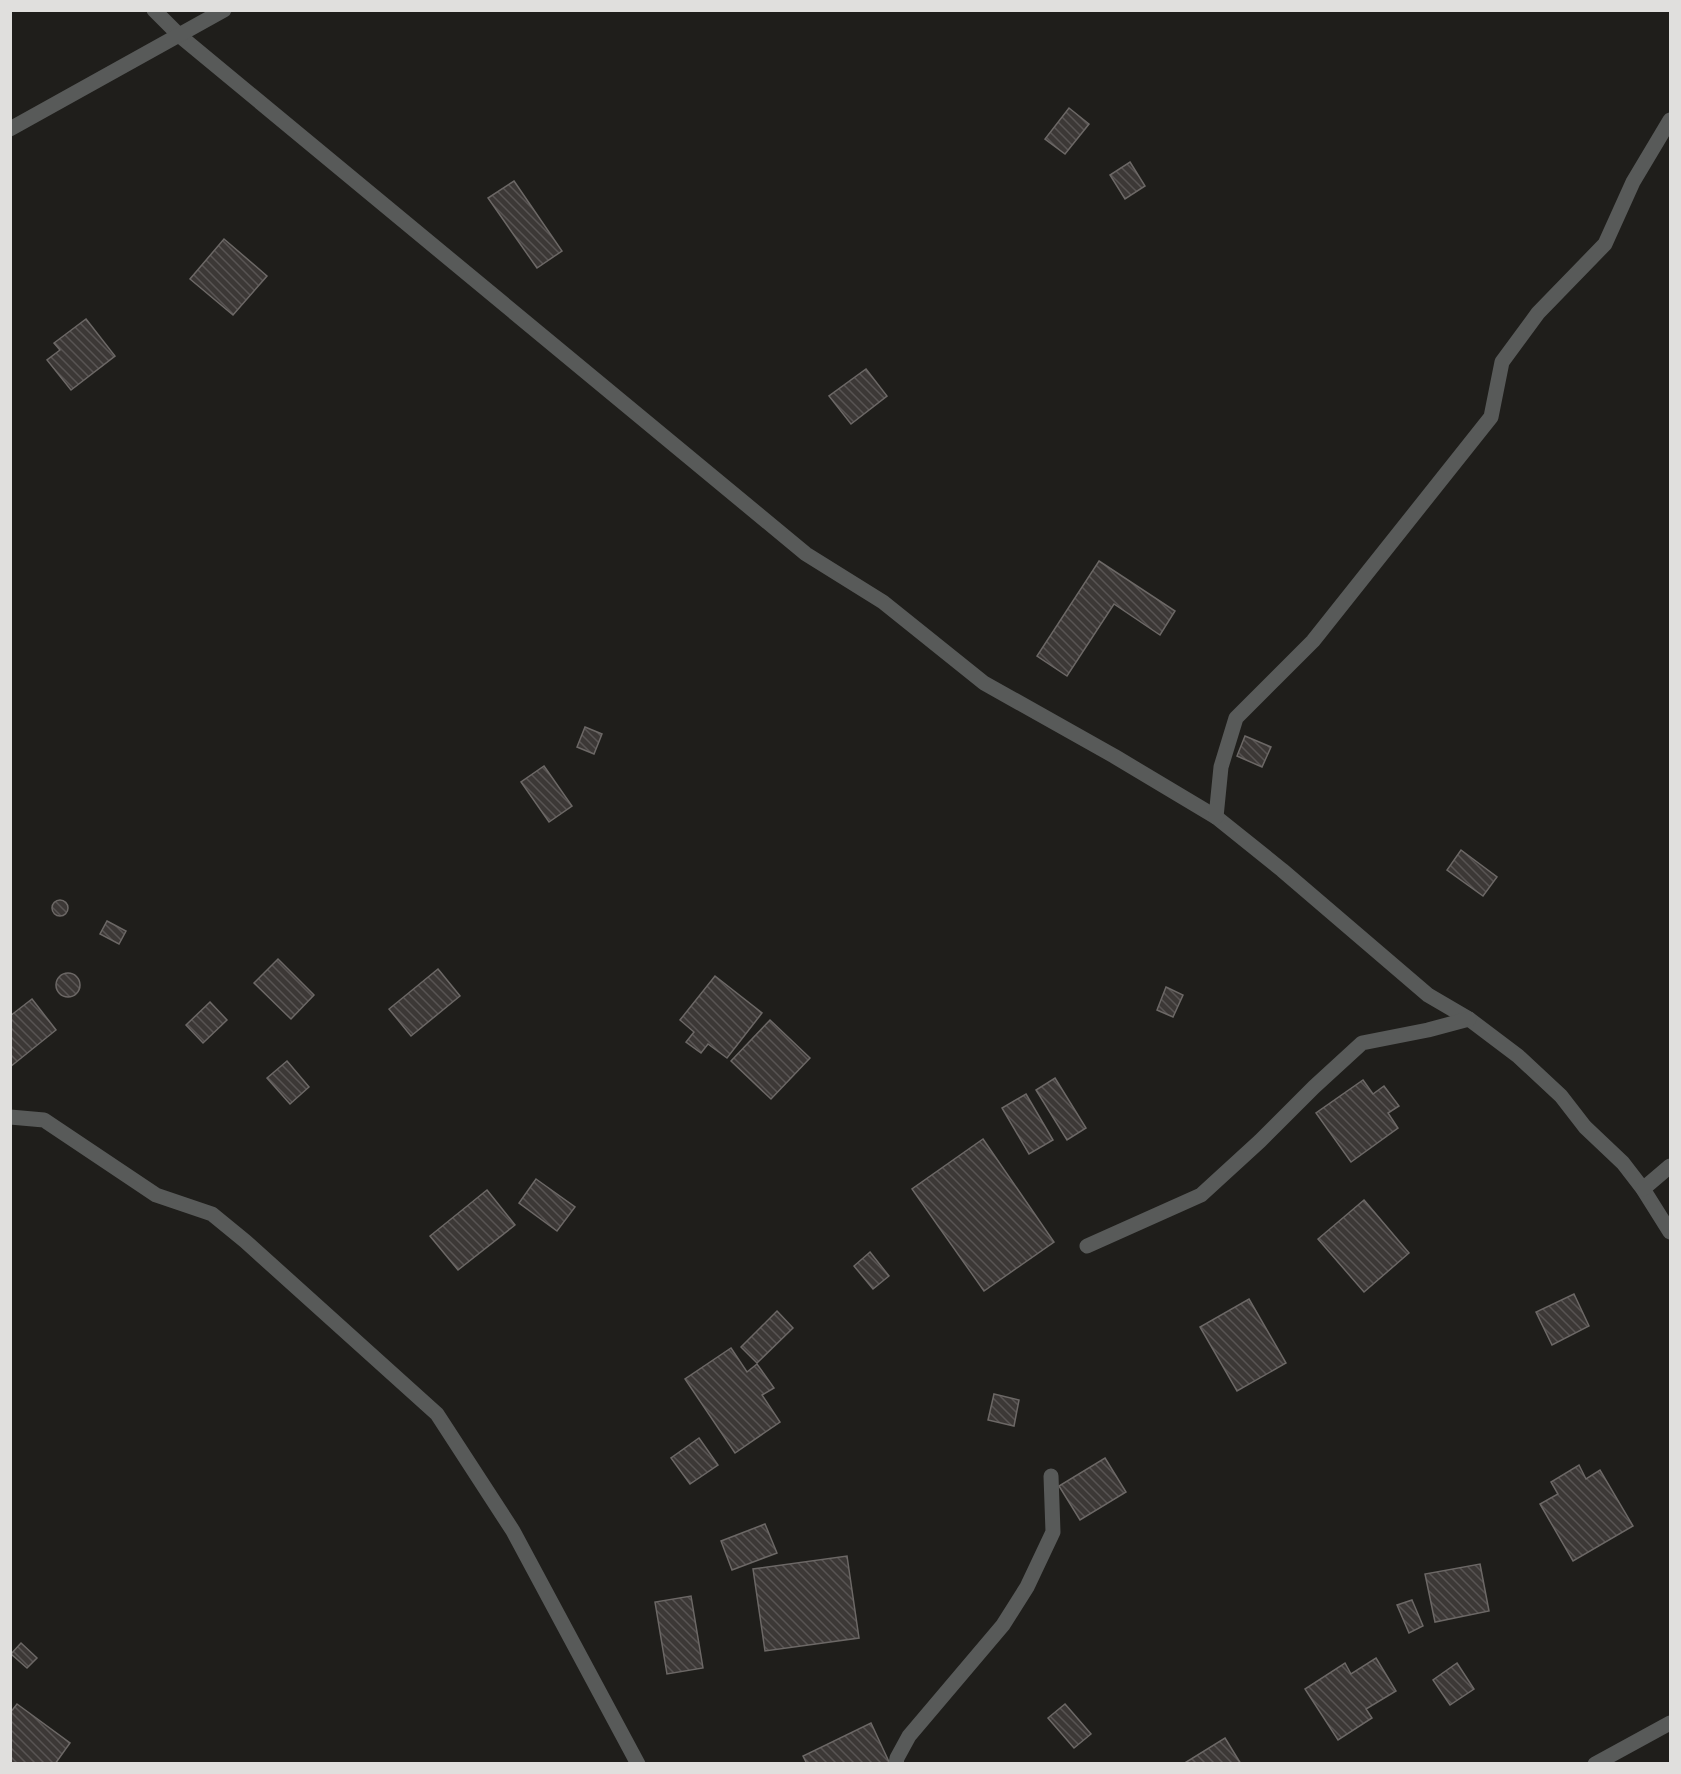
<svg xmlns="http://www.w3.org/2000/svg" width="1681" height="1774" font-family="Signika,sans-serif">
<defs>
<pattern id="building-back-hatch" width="6" height="6" patternUnits="userSpaceOnUse" patternTransform="scale(1.5)"><rect width="6" height="6" fill="#3c3836"/><path d="M-1 5l2 2M0 0l6 6M5-1l2 2" fill="none" stroke="#585453"/></pattern>
</defs>
<rect width="100%" height="100%" fill="#1f1e1b"/>
<g fill="url(#building-back-hatch)" stroke="#6c6866" stroke-width="1.5">
<path d="M1069,108L1089,124L1065,154L1045,139Z"/>
<path d="M1130,162L1145,186L1125,199L1110,175Z"/>
<path d="M514,181L562,251L537,268L488,198Z"/>
<path d="M224,239L267,276L233,315L190,279Z"/>
<path d="M86,319L115,356L71,390L47,360L60,350L54,343Z"/>
<path d="M866,369L887,396L851,424L829,396Z"/>
<path d="M1099,561L1175,611L1160,635L1114,604L1067,676L1037,656Z"/>
<path d="M585,727L602,734L594,754L577,747Z"/>
<path d="M1245,736L1271,747L1262,767L1237,756Z"/>
<path d="M544,766L572,806L549,822L521,782Z"/>
<path d="M1461,850L1497,877L1483,896L1447,870Z"/>
<circle cx="60" cy="908" r="8"/>
<path d="M107,921L126,931L119,944L100,934Z"/>
<path d="M278,959L314,995L291,1019L254,983Z"/>
<path d="M438,969L460,996L411,1036L389,1009Z"/>
<circle cx="68" cy="985" r="12"/>
<path d="M715,976L762,1013L727,1058L708,1044L701,1053L686,1042L694,1032L680,1020Z"/>
<path d="M1166,987L1183,995L1173,1017L1157,1010Z"/>
<path d="M32,999L56,1030L10,1067V1016Z"/>
<path d="M210,1002L227,1020L203,1043L186,1025Z"/>
<path d="M770,1020L810,1058L771,1099L731,1061Z"/>
<path d="M287,1061L309,1087L290,1104L267,1078Z"/>
<path d="M1055,1078L1086,1128L1067,1140L1036,1090Z"/>
<path d="M1363,1080L1373,1094L1384,1086L1399,1106L1388,1113L1398,1128L1351,1162L1316,1113Z"/>
<path d="M1026,1094L1053,1140L1029,1154L1002,1108Z"/>
<path d="M983,1139L1054,1242L984,1291L912,1189Z"/>
<path d="M536,1179L575,1207L557,1231L519,1203Z"/>
<path d="M487,1190L515,1225L458,1270L430,1236Z"/>
<path d="M1364,1200L1409,1253L1364,1292L1318,1239Z"/>
<path d="M870,1252L889,1276L873,1289L854,1266Z"/>
<path d="M1574,1294L1589,1326L1552,1345L1536,1312Z"/>
<path d="M1249,1299L1286,1363L1237,1391L1200,1327Z"/>
<path d="M777,1311L793,1328L757,1363L741,1347Z"/>
<path d="M731,1348L747,1372L757,1364L774,1388L762,1395L780,1422L735,1453L685,1379Z"/>
<path d="M994,1394L1019,1400L1014,1426L988,1420Z"/>
<path d="M699,1438L718,1465L690,1484L671,1458Z"/>
<path d="M1105,1458L1126,1492L1080,1520L1059,1486Z"/>
<path d="M1579,1465L1586,1479L1600,1470L1633,1526L1573,1561L1540,1504L1558,1494L1551,1482Z"/>
<path d="M765,1524L777,1553L732,1570L721,1541Z"/>
<path d="M847,1556L859,1638L765,1651L753,1569Z"/>
<path d="M1480,1564L1489,1611L1435,1622L1425,1574Z"/>
<path d="M691,1596L703,1668L667,1674L655,1602Z"/>
<path d="M1412,1600L1423,1626L1409,1633L1397,1605Z"/>
<path d="M21,1643L37,1658L27,1668L11,1654Z"/>
<path d="M1376,1658L1396,1691L1366,1709L1372,1718L1338,1740L1305,1689L1345,1663L1351,1674Z"/>
<path d="M1457,1663L1474,1689L1450,1705L1433,1680Z"/>
<path d="M17,1704L70,1743L55,1764H10V1713Z"/>
<path d="M1065,1704L1091,1734L1074,1748L1048,1718Z"/>
<path d="M871,1723L890,1764H807L803,1756Z"/>
<path d="M1225,1738L1241,1764H1183Z"/>
</g>
<g fill="none" stroke-linecap="round" stroke-linejoin="round">
<g stroke="#585a59" stroke-width="15">
<path d="M154,10L180,36L806,554L883,602L984,683L1114,756L1216,817L1282,870L1428,995L1469,1019L1518,1056L1561,1096L1585,1127L1623,1163L1643,1189L1670,1232"/>
<path d="M10,129L224,10"/>
<path d="M1216,817L1221,767L1236,718L1313,641L1491,417L1502,362L1538,313L1605,244L1633,182L1670,120"/>
<path d="M10,1117L44,1120L156,1195L212,1214L245,1241L437,1414L513,1531L638,1764"/>
<path d="M1643,1189L1670,1166"/>
<path d="M1087,1246L1201,1195L1260,1141L1314,1087L1362,1043L1428,1030L1469,1019"/>
<path d="M896,1764L897,1758L909,1736L1003,1625L1027,1587L1053,1532L1051,1476"/>
<path d="M1595,1764L1670,1723"/>
</g>
</g>
<rect width="1681" height="1774" fill="none" stroke="#e0dfdd" stroke-width="24"/>
</svg>
